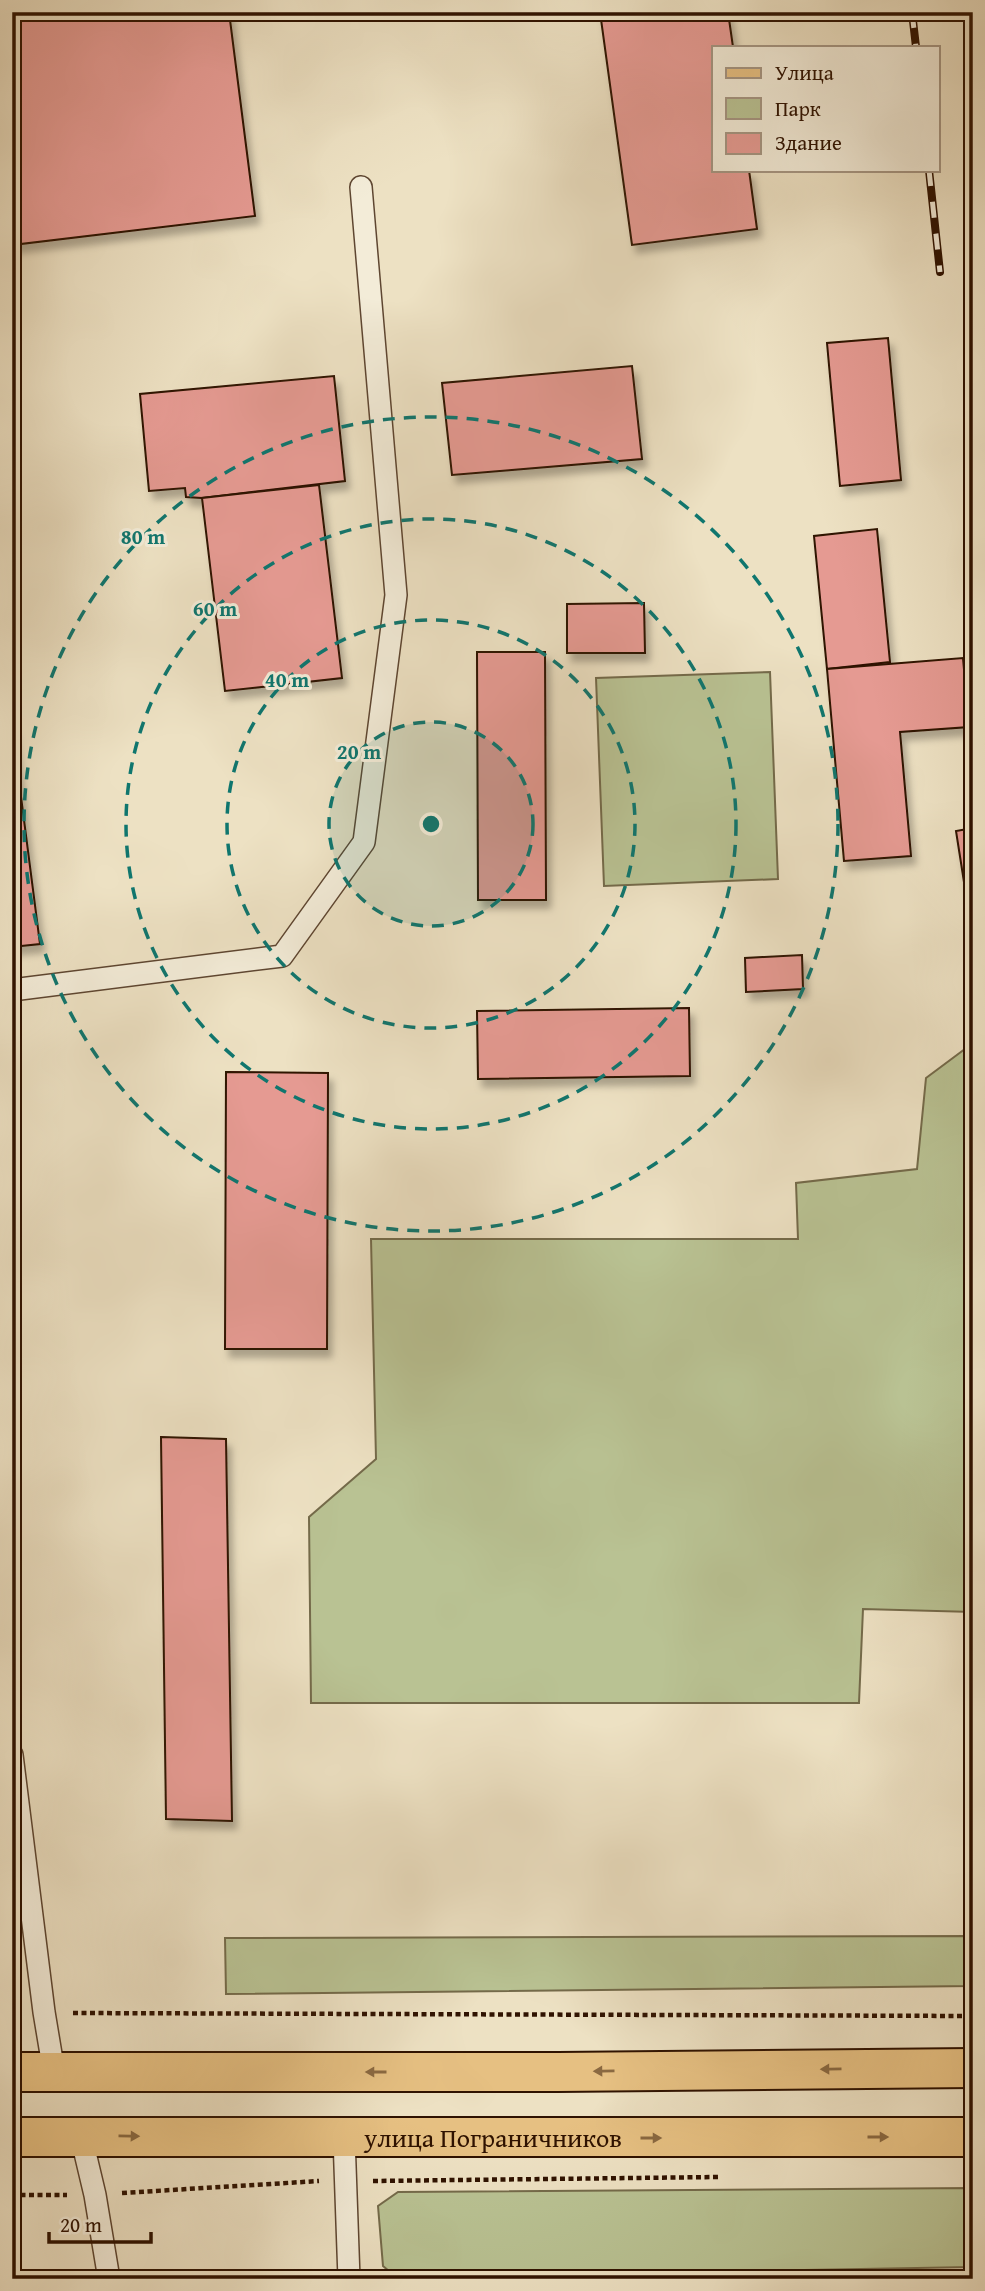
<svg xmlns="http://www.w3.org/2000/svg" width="985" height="2291" font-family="'Gentium Book Plus',serif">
<defs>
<filter id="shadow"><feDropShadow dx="4.5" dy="8" stdDeviation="3.5" flood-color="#0004"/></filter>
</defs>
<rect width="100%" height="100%" fill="#ede1c3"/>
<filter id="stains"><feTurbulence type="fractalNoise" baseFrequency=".00286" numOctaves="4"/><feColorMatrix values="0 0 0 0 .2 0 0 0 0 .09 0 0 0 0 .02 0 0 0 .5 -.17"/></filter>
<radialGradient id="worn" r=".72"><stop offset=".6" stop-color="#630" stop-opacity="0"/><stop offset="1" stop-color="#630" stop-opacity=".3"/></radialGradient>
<g fill="#b9c293" stroke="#746a4a" stroke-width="2">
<path d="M770,672L778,879L604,886L596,678Z"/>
<path d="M973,1043V1612L863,1609L859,1703H311L309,1517L376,1459L371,1239H798L796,1183L917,1169L926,1078Z"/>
<path d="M973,1936V1986L226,1994L225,1938Z"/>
<path d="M973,2188V2267L396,2277L383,2266L378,2206L398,2192Z"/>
</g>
<g fill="#e59a92" stroke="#2f1200" stroke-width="2" filter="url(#shadow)">
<path d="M12,12H229L255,216L12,245Z"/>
<path d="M600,12H728L733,47H714V170H749L757,229L632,245Z"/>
<path d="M888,338L901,480L840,486L827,343Z"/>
<path d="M632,366L642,459L452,475L442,383Z"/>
<path d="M334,376L345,481L202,498L186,497L185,488L149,491L140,394Z"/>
<path d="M319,485L342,678L225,691L202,498Z"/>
<path d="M877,529L890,662L827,669L814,536Z"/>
<path d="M644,603L645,653H567V604Z"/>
<path d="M477,652H545L546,900H478Z"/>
<path d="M963,658L969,727L900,732L911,856L844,861L827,669Z"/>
<path d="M12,727L40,944L12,947Z"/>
<path d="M973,828V914H969L956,831Z"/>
<path d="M802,955L803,989L746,992L745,958Z"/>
<path d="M689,1008L690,1076L478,1079L477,1011Z"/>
<path d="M226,1072L328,1073L327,1349H225Z"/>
<path d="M161,1437L226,1439L232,1821L166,1819Z"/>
</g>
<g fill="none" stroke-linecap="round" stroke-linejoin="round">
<defs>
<g id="service">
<path d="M12,990L282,956L364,842L396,595L361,187"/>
<path d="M12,1755L44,2012L54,2072"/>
<path d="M81,2136L95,2195L109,2279"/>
<path d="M344,2138L349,2279"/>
</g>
<g id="primary">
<path d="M12,2072H558L973,2068"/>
<path id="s1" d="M12,2137H973"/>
</g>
</defs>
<use href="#service" stroke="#5e4631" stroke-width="24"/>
<use href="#primary" stroke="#2f1200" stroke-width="42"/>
<g stroke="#2f1200" stroke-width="4.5" stroke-dasharray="5 3.5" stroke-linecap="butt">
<path d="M73,2013L973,2016"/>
<path d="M373,2181L718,2177"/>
<path d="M122,2193L319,2181"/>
<path d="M12,2195H67"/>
</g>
<use href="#service" stroke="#f3ecd8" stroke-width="21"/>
<use href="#primary" stroke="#e6c082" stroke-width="38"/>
<defs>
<g id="rail">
<path d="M912,12L916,47"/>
<path d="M929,170L940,272"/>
</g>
</defs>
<use href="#rail" stroke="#2f1200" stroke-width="8"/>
<use href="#rail" stroke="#f3ecd8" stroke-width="5" stroke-dasharray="16" stroke-linecap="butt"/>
</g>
<defs><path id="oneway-solid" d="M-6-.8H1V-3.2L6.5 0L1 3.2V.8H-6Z" transform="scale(1.75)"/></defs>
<g fill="#8a6941">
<use href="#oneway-solid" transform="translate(831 2069) rotate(179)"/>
<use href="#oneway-solid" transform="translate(604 2071) rotate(179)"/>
<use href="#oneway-solid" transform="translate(376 2072) rotate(180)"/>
<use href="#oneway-solid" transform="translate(129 2136) rotate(1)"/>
<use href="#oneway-solid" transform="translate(878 2137)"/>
<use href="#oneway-solid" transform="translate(651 2138)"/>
</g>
<circle cx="431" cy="824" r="102" fill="#0f766e" fill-opacity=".12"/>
<g fill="none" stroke="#0f766e" stroke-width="3.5" stroke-dasharray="12 9">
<circle cx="431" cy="824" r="102"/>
<circle cx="431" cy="824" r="204"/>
<circle cx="431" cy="824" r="305"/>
<circle cx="431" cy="824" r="407"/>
</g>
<g text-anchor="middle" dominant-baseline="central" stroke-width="6" stroke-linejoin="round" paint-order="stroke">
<g font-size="26" fill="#2f1200" stroke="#f3ecd8">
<text stroke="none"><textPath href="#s1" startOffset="481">улица Пограничников</textPath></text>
</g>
</g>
<circle cx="431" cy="824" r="10" fill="#0f766e" stroke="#f3ecd8" stroke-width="3.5"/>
<g font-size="21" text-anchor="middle" font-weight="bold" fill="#0f766e" stroke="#f3ecd8" stroke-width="6" stroke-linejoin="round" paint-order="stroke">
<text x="143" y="544">80 m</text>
<text x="215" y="616">60 m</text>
<text x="287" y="687">40 m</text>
<text x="359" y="759">20 m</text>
</g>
<rect width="985" height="2291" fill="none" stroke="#ede1c3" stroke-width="42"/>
<rect x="14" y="14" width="957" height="2263" fill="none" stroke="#2f1200" stroke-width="3.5"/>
<rect x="21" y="21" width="943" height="2249" fill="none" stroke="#2f1200" stroke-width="2"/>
<rect x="712" y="46" width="228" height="126" fill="#f3ecd8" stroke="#a59582" stroke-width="2"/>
<rect x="726" y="68" width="35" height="10" fill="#e6c082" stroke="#a59582" stroke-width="2"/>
<text x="775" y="80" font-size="21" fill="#2f1200">Улица</text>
<rect x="726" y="98" width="35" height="21" fill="#b9c293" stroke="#a59582" stroke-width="2"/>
<text x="775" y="116" font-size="21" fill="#2f1200">Парк</text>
<rect x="726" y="133" width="35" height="21" fill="#e59a92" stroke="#a59582" stroke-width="2"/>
<text x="775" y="150" font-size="21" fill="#2f1200">Здание</text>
<path d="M49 2232v10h102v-10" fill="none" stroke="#2f1200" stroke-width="3.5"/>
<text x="60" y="2232" font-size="21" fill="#2f1200" stroke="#f3ecd8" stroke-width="5" paint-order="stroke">20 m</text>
<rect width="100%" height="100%" filter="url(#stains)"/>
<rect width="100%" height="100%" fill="url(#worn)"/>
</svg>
